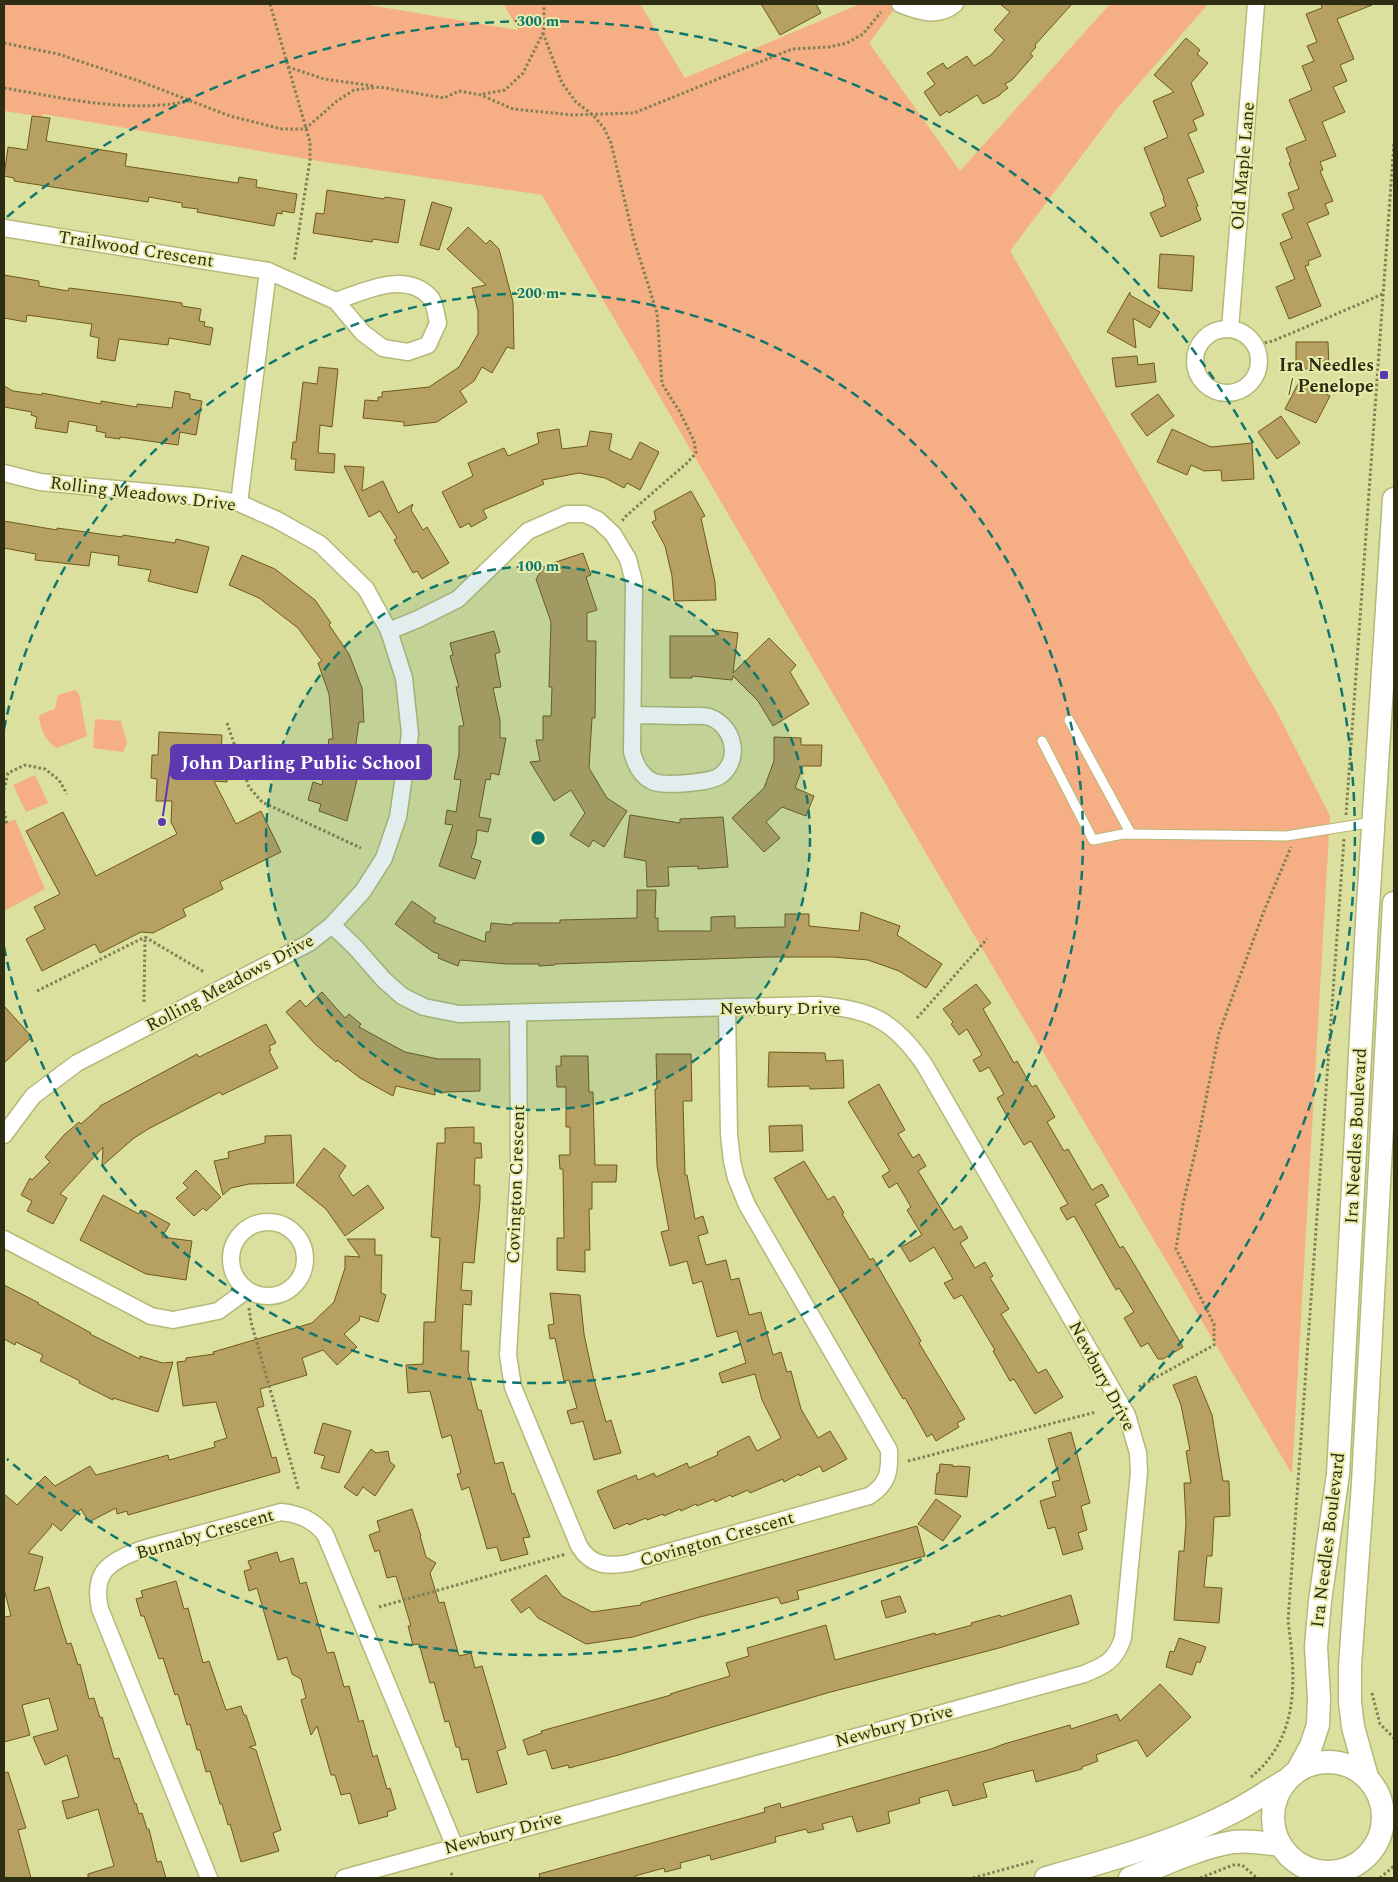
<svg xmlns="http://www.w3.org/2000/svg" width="1398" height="1882" font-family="Spectral,serif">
<rect width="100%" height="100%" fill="#dce09e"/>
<g fill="#f6ae84">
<path d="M4,4H363L518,30L504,4H640L685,78L860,4H889L896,7L869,43L960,171L1110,4H1208L1116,110L1010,251L1279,716L1330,816L1292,1474L944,884L542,195L331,163L43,114V117L4,111Z"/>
<path d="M75,690L79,694L87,736L57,748C47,744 39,726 39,716L48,711L55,709L58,695Z"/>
<path d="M95,719L121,721L127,743L123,752L93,748Z"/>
<path d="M35,775L48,803L26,812L13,785Z"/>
<path d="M15,819L45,889L4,911V824Z"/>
</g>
<g fill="#b6a062" stroke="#6e5a19">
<path d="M761,4H816L821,13L780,35Z"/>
<path d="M1000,4H1072L1035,45L1036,47L1030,54L1033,56L1012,80L1005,84L1008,88L1001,93L1000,95L983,104L977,95L949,113L947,111L940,116L924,92L935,84L927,73L943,63L947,69L967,56L974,66L991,55L1004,40L994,30L1010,12Z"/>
<path d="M1321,4L1372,5L1337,19L1354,59L1340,65L1347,81L1333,87L1345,112L1322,122L1336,156L1320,162L1323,170L1320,171L1333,201L1325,204L1329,214L1307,223L1321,256L1308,261L1309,265L1305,266L1321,306L1289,319L1276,287L1295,279L1280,243L1292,238L1282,214L1294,209L1288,193L1299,189L1289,163L1291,162L1286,148L1306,140L1289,100L1312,90L1302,66L1314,61L1307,46L1317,42L1306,14L1322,8Z"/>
<path d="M1186,38L1200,50L1197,54L1208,63L1191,83L1204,115L1193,120L1197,130L1188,134L1204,172L1187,179L1198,206L1196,207L1201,220L1161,237L1150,213L1166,206L1163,199L1164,198L1144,148L1168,137L1153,101L1174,92L1154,75Z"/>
<path d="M32,116L50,118L46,141L127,154L125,166L238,183L239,177L257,180L256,187L297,194L294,213L282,211V214L277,213L274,226L197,212L198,209L182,207V203L149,197L148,202L14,181V178L4,176L8,147L27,150Z"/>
<path d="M327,190L384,199L385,197L405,200L398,243L373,239L372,242L313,233L316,213L324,214Z"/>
<path d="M432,202L452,208L439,250L420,245Z"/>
<path d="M468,227L486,244L490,240L499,249L513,302L514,349L507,347L492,373L482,367L474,381L460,391L467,402L437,422L404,426V422L363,418L365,400L378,401V397H382V392L429,387L459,367L478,334V311L472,288L486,285L447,249Z"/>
<path d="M1160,254L1194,256L1192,291L1158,288Z"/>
<path d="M4,275L39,281V286L68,291L69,288L140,297L182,303V306L201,309L199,321L205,322L204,326L213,328L210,345L169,338L168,345L119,339L115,361L97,358L99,338L90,336L92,324L27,315L26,322L4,318Z"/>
<path d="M1130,292V295L1160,312L1150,328L1133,318L1136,348L1107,332Z"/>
<path d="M1296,342H1328L1329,369H1296Z"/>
<path d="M1137,356L1138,365L1154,363L1156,382L1116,387L1112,358Z"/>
<path d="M319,367L338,369L332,427L320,425L318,453L335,454L334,473L295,470L296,459H291L293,442H296L303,382L317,384Z"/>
<path d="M1300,380L1330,396L1316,423L1285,409Z"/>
<path d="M4,386L13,391L42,395V393L101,404V401L137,407V404L172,408L175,391L190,394V399L202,401L196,435L180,432L178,445L120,437V439L105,437L106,433L96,431L97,426L69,421L67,433L35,428L37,417L31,415L32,412L4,407Z"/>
<path d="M1158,394L1174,416L1147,436L1131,414Z"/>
<path d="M1281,416L1300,443L1277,459L1258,432Z"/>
<path d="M559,429L562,449L587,446L590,431L612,434L609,450L631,460L640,442L659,452L640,490L627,483L624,488L605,478L579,473L542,480L544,484L483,510L487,518L471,527L469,523L460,528L442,492L473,476L468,463L504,448L508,456L539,443L537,433Z"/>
<path d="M1172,429L1211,447L1252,443L1254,479L1222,481L1221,470L1204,471L1191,465L1187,475L1157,462Z"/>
<path d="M344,466L364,467L362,491L383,481L398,513L413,504L411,510L423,530L427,527L449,563L422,579L417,571L413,573L394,540L397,538L380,511L369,517Z"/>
<path d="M691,491L705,516L701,518L715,582L716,600L674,601L672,576L665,546L652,522L656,520L654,511Z"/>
<path d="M4,521L57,530V528L122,537L123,535L175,543L176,539L209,547L197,593L148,581L151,570L118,565L119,556L91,552L89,566L35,560L36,554L4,548Z"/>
<path d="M583,553L591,575L586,577L597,610L587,613V641H596L595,718H592L589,768L607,798L627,811L604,847L593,840L589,847L570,835L585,813L571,790L554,801L530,762L540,761L536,740H543V716H551L552,687H549L551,622L536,579L544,566Z"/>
<path d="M242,555L275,569L315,600L331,623L329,625L349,654L362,688L364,722H359L354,757L362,759L347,821L319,811L321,804L308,800L313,782L322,785L329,739H333L329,694L318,663L322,661L298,628L259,598L229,585Z"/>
<path d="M716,630L738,633L733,673L769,638L796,665L790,672L809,704L773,726L758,701L733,676L732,680L692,676V678H670V636H715Z"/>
<path d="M494,631L500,652L495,654L501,687L493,688L500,720V738H506L499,775L491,773L490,780L486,779L479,817L491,819L488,832L477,830L476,843L471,858L481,861L475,879L439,866L453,825L445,824L447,810L456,812L461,780L454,779L459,754V726H464L456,687H459L450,656L453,655L450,643Z"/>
<path d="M159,732L222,735L221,758H228L227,782L214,781L236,824L261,811L281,852L220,882L223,889L183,909L186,916L153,933L141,932L100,953L95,944L42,971L26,939L45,929L34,907L60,894L26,831L63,812L96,876L177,834L171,822L172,801H156L157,779L151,778L152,755H158Z"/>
<path d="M774,737L801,738V745H822L821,766H803L795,788L814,796L806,816L782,807L766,822L780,838L764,852L732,818L764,788L774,761Z"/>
<path d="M630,815L680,823V819L723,817L728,867L698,869V866L668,867L669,886L647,887L646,861L624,857Z"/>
<path d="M637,890H656L655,918H658V931H711V917L735,916V928L785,927V914H809V926L859,931L861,912L900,926L897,935L942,964L926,988L899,971L868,960L833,957H768L555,964V965L539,966V964H507L460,960L458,966L438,958L439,954L433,952L395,924L412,901L436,918L433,922L485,942L486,932H490L491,923L512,925L513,923H560V920L637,918Z"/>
<path d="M976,984L991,1003L983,1009L1014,1063L1017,1061L1032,1087L1036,1085L1055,1117L1047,1122L1064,1151L1068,1149L1092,1190L1102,1184L1109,1196L1095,1204L1120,1248L1123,1246L1137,1269L1183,1347L1163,1359H1158L1148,1343L1141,1347L1124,1318L1134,1312L1119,1288L1116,1290L1074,1216L1067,1220L1060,1208L1068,1204L1031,1141L1024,1145L1012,1125L997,1098L1004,1094L989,1067L980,1072L973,1060L982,1055L967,1029L959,1035L951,1024L953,1022L943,1009Z"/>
<path d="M322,992L345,1018L349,1014L361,1024L359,1027L405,1052L438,1059H480V1091L445,1092L444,1093L435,1091V1095L396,1086L393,1096L360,1078L337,1060L336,1062L315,1044L286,1012L300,1000L306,1007Z"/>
<path d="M4,1006L32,1037L4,1063Z"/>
<path d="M266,1024L276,1043L269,1046L271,1050L269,1051L278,1068L222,1095L220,1092L150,1128L134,1138L102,1166L103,1147L60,1194L67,1198L53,1224L27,1211L32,1201L21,1195L30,1178L32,1180L50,1162L45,1157L64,1135L79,1122L81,1124L100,1107V1106L197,1054L199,1057Z"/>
<path d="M769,1052L825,1053L826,1061L843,1060L844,1088L810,1089L809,1086L768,1087Z"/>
<path d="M656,1054H691L692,1101H683L685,1175H687L695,1219L703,1216L708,1233L698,1236L706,1265L726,1260L731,1280L739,1278L749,1315L761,1312L773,1355L781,1352L787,1372L791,1371L801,1409L818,1438L830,1431L847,1459L823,1472L820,1466L800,1476L799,1474L784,1482L783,1479L750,1493L748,1490L732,1497L730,1495L715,1502L714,1499L697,1506L696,1504L681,1511L680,1509L664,1516L663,1514L647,1520L646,1518L629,1525L628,1523L614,1529L597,1491L636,1475L638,1480L654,1473L656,1477L687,1463L689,1468L718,1455L717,1452L749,1436L757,1451L781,1438L762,1400L755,1374L722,1383L719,1373L746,1363L737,1331L717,1337L702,1281L693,1284L687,1261L670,1266L661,1232L669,1230L657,1166L655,1089H657Z"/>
<path d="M561,1056H588L589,1092H593L595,1165H617L616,1182H592V1209H589L590,1250H585V1272L557,1270V1238H564L563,1169H560L559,1155H570V1127H566V1087H557L556,1066H561Z"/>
<path d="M879,1084L905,1130L898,1134L913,1158L919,1154L926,1166L918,1171L954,1230L961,1226L968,1238L960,1243L975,1268L985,1262L993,1276L990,1278L1009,1309L1001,1314L1038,1373L1046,1369L1063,1397L1035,1414L1014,1379L1010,1381L993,1351L995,1350L962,1295L954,1299L944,1283L953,1279L934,1247L910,1262L901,1247L922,1235L907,1210L911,1207L897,1183L889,1188L882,1176L890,1171L848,1102Z"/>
<path d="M802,1125L803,1151L770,1152L769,1126Z"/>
<path d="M474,1127V1143H481L482,1158H475L474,1185H480V1200L474,1263L463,1262L461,1290L472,1291L471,1305L463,1304L461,1351H469L468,1370L478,1410H481L495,1464L503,1462L512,1494L514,1493L530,1537L523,1538L528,1554L501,1561L497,1547L487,1549L469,1487L462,1490L457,1474L461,1473L451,1435L442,1438L430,1391L408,1393L406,1365L423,1364L424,1322H435L440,1238L431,1237L437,1143H445V1128Z"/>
<path d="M291,1135L294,1183L249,1184L231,1188L223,1195L214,1161L229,1158L228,1152L265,1143V1136Z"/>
<path d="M324,1148L346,1166L339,1176L353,1196L368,1185L384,1208L345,1236L326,1209L296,1185Z"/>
<path d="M804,1161L828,1200L834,1196L844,1213L842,1214L870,1260L873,1258L921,1341L919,1343L965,1419L957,1423L959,1427L936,1441L932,1434L927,1437L905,1398L903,1399L774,1178Z"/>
<path d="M196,1170L221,1197L206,1211L203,1208L194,1216L176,1198L188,1188L183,1183Z"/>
<path d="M103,1195L139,1214L140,1211H146L170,1224L162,1237L192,1241L186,1280L146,1274L80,1240Z"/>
<path d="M347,1239H375V1255H382L381,1293L386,1295L378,1322L360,1316L359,1321L344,1334L357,1347L337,1365L323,1350L302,1358L307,1375L260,1389L264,1406L257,1408L272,1458L276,1457L280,1472L128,1515L127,1511L117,1514L116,1508L89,1522L81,1509L61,1531L52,1523L51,1527L28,1553L43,1557L34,1591L49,1587L67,1644L71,1643L78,1665L80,1664L89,1699L94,1698L100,1718L102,1717L114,1759L119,1758L135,1804L136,1803L139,1814L142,1813L147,1829H149L157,1862L161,1861L166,1878H88V1874L114,1866L98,1809L67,1819L62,1801L79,1797L67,1755L45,1765L33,1737L58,1730L49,1698L22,1705L30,1735L4,1742V1617L11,1616L4,1589V1494L17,1505L45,1476L55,1486L90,1466L96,1475L168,1455L169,1460L215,1447L214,1442L227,1438L216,1402L183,1406L177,1362L186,1361V1358L214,1354L213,1352L312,1323L334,1302L345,1268V1256L360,1257Z"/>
<path d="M4,1285L39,1303L38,1304L53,1312L91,1333L90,1334L140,1359V1356L163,1363L173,1362L158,1412L113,1398V1400L79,1383L80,1381L40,1361L43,1355L16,1342L15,1345L4,1339Z"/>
<path d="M550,1293L580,1295L584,1334L593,1376L606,1422L611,1420L621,1453L594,1460L583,1421L571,1424L567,1411L577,1408L569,1380L564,1381L555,1338L550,1339L548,1325L554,1324Z"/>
<path d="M1196,1376L1212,1415L1223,1481H1229L1230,1516L1214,1517L1212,1556H1207L1204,1587L1222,1588L1219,1623L1174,1620L1179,1551H1184L1186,1523L1184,1483H1191L1186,1451L1190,1450L1181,1405L1173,1385Z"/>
<path d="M323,1423L351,1431L339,1473L321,1468L325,1456L314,1453Z"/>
<path d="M1071,1432L1090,1503L1081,1506L1087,1530L1078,1533L1083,1549L1063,1555L1055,1527L1048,1529L1040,1501L1056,1496L1052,1482L1060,1480L1048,1439Z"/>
<path d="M371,1449L376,1453L388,1451L390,1462L395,1466L375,1496L363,1487L357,1496L344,1487Z"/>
<path d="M940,1464L953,1465V1467L958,1466L970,1467L967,1497L935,1494L937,1473H939Z"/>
<path d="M936,1499L961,1516L943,1541L918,1524Z"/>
<path d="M412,1509L421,1536H420L426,1557L436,1563L430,1573L439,1603L444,1602L459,1656L471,1653L475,1668L482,1666L506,1748L497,1751L507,1784L477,1793L468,1759L462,1760L459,1747H456L449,1721L445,1722L434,1682L430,1683L419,1644L413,1645L408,1626H411L396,1576L387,1578L379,1550L375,1552L369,1535L380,1531L377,1521Z"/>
<path d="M917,1526L925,1556L797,1591L799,1599L781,1604L778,1597L700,1617L633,1637L586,1644L538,1618L529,1607L521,1613L511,1600L546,1575L562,1596L592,1612L641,1605V1603Z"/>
<path d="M277,1552L280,1562L293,1558L300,1584L306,1582L327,1653L334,1652L344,1687L349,1686L359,1722L363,1720L373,1757L377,1755L387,1789L390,1788L396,1809L387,1812L388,1816L359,1824L350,1793L341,1795L335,1775H331L317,1726L311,1735L301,1700L306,1698L301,1679L292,1674L287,1657L278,1660L257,1588L249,1591L244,1571L251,1569L248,1561Z"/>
<path d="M176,1581L184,1609L188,1608L203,1663L209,1661L226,1710L241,1706L244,1715H246L256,1745L249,1747L256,1750L281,1830L273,1833L279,1851L241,1862L230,1824L228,1825L222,1804H220L210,1771L206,1772L200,1750H197L190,1724L187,1725L178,1694L175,1695L163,1658L159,1659L144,1616H141L136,1599L143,1597L141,1591Z"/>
<path d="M1071,1595L1079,1624L999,1648L827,1693L615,1756L569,1768L568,1765L552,1769L546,1750L528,1755L523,1740L542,1733L541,1731L671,1695L670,1694L730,1676L726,1663L749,1656L747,1648L826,1625L835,1660L935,1633V1635L972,1625L971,1623L1000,1615L1001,1617Z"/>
<path d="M900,1596L906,1612L886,1618L881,1601Z"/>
<path d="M1179,1638L1206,1647L1200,1663L1197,1661L1192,1675L1166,1667L1170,1651L1174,1652Z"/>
<path d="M1160,1684L1191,1717L1147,1757L1137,1740L1096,1755L1098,1761L1082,1767V1769L1036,1782L1033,1770L983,1783L987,1797L953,1806L948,1790L919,1798L920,1803L888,1812L890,1823L857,1832L852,1816L822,1824L824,1829L808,1833L806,1829L775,1837L776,1842L711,1860L710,1855L680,1863L681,1868L665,1872L664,1868L635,1876L636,1878H540L539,1874L765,1812L764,1808L780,1803L781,1808L991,1749L1004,1744L1070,1725L1071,1729L1117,1714L1120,1721Z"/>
<path d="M8,1772L26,1828L18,1830L31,1878H4V1773Z"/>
</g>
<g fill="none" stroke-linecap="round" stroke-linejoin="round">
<defs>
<g id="lane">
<path d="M1069,720L1131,834"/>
<path d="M1042,741L1093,840L1123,834L1286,836L1374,822"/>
</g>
<g id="street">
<path d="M900,4C919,12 938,18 955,4"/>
<path d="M4,228L268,271L336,301L363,333L383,348L408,352L428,345L438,323C436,316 435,302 430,297C405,270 363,292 336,301"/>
<path d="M1230,329L1256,4"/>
<circle cx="1227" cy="361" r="32"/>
<path d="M4,473L40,482L203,497L239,503L277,520L320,544L366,589L389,631L404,678L410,734L398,817L384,858L363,891L332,925L309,943L77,1063L33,1096L4,1135"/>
<path d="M239,503L268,271"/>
<path d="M389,631L418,619L458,599L528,531L567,514H585L598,520L613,534L628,559L634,582L632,752C635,763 641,777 654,782C665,786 712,783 721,775C742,758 733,725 709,717C703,715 694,716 686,716C669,716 651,715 633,715"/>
<path d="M332,925L355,947L384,980L402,996L424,1007L459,1014L818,1005C871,1009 894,1021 924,1064L1127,1415L1138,1453L1139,1472L1123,1638C1115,1661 1106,1665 1084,1674L344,1878"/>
<path d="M518,1013L519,1166L508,1355L513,1387L579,1546C591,1566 608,1567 629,1563L869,1496C888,1484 890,1472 889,1450L747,1205L736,1178L732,1161L729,1135L727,1007"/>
<circle cx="268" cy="1259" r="37"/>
<path d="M4,1239L151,1316L173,1320L218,1311L247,1290"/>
<path d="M209,1878L100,1609C97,1595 96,1580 106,1569C125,1550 166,1543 192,1536C222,1528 251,1520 281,1512C300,1514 313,1520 325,1534L455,1847"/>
</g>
<g id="secondary">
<circle cx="1328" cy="1817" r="55"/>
<path d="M1299,1768L1311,1746L1318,1725L1319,1698L1316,1647L1320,1601L1338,1474L1367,922L1394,499"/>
<path d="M1367,1777L1353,1727L1350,1702V1666L1363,1483L1394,903"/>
<path d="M1046,1878C1104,1862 1175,1842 1229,1814C1248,1805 1266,1792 1285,1781"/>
<path d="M1130,1878C1163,1865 1198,1848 1233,1842C1248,1840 1265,1843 1280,1845"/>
</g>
</defs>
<use href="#lane" stroke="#b5b978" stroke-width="11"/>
<use href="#street" stroke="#b5b978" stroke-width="19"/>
<use href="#secondary" stroke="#b5b978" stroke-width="25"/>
<g stroke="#7f8155" stroke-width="3" stroke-dasharray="2.5 2.5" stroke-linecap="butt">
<path d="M270,4L310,142V160L294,262"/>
<path d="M543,33L562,83L576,102L593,115L604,128L611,143L634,240L657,313L662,384L680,412L694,441L696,453L687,463L626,516L622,521"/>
<path d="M4,43L58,54L139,81L230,116L282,129H305L337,101L354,90L380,87L444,98L459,91L481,95L513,109L574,115L634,113L792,49L829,47L847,43L863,34L881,12"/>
<path d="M288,67L324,79L374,86"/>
<path d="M4,88C64,98 128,114 189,101"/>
<path d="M483,94L505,90L523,73L544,31V4"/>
<path d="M1255,345L1273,341L1383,294"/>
<path d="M227,723L249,787L262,802L361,848"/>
<path d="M4,790L8,773L25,765L45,769L59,780L67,794"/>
<path d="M4,811L7,825"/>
<path d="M1346,815L1394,142"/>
<path d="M145,937L204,972"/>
<path d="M37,991L145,937"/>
<path d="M144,1002L145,938"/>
<path d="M917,1018L987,939"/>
<path d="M249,1308L251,1322L299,1491"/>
<path d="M1139,1387L1214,1345V1324L1176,1249L1183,1204L1197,1144L1219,1033L1264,911L1291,847"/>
<path d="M908,1461L1096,1412"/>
<path d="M379,1607L566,1554"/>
<path d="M1372,1693L1380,1724L1394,1738"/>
<path d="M1251,1777C1300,1737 1296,1679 1288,1621L1344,839"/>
<path d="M451,1873L454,1878"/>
<path d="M973,1878L1034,1861"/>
<path d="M1200,1878L1233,1865H1242L1257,1878"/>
<path d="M1380,1878L1394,1866"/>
</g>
<use href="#lane" stroke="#fff" stroke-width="9"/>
<use href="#street" stroke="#fff" stroke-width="16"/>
<use href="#secondary" stroke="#fff" stroke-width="22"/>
</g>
<circle cx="538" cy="838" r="272" fill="#0f766e" fill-opacity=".12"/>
<g fill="none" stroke="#0f766e" stroke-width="2.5" stroke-dasharray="9 6">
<circle cx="538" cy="838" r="272"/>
<path d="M4 729A545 545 0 1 1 4 947"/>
<path d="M7 217A817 817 0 1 1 7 1459"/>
</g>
<rect fill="#5d39b1" stroke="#e9edab" stroke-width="2" x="1379" y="370" width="10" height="10" rx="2.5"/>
<g text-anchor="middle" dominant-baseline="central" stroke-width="4" stroke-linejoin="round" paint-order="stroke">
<g font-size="18" fill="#2c2d13" stroke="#e9edab">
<text transform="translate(1243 166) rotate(-85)">Old Maple Lane</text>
<text transform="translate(136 249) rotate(9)">Trailwood Crescent</text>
<text transform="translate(143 494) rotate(7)">Rolling Meadows Drive</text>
<text transform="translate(230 983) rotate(-28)">Rolling Meadows Drive</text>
<text x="780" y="1008">Newbury Drive</text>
<text transform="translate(1356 1136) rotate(-87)">Ira Needles Boulevard</text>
<text transform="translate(516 1184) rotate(-88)">Covington Crescent</text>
<text transform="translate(1102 1376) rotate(62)">Newbury Drive</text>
<text transform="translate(205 1534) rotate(-16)">Burnaby Crescent</text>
<text transform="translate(717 1539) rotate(-16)">Covington Crescent</text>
<text transform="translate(1328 1540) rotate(-83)">Ira Needles Boulevard</text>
<text transform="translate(894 1726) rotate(-15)">Newbury Drive</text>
<text transform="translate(503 1833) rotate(-15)">Newbury Drive</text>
</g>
<g font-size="18" font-weight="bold" fill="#2c2d13" stroke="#e9edab" text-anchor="end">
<text x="1374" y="365">Ira Needles<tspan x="1374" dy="21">/ Penelope</tspan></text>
</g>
</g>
<circle cx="538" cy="838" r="8" fill="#0f766e" stroke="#e9edab" stroke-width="2.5"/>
<g font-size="15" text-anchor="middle" font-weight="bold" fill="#0f766e" stroke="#e9edab" stroke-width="4" stroke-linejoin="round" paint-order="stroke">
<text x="538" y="26">300 m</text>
<text x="538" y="298">200 m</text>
<text x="538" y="571">100 m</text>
</g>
<path fill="none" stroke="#5d39b1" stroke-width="2" d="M162 822L171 762"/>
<circle fill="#5d39b1" stroke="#e9edab" stroke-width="2" cx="162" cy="822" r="5"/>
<rect fill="#5d39b1" stroke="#5d39b1" stroke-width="2" x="171" y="745" width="260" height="34" rx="5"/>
<g font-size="19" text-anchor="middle" font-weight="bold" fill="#fff">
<text x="301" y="769">John Darling Public School</text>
</g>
<rect width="1398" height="1882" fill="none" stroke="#2c2d13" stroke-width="10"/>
</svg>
